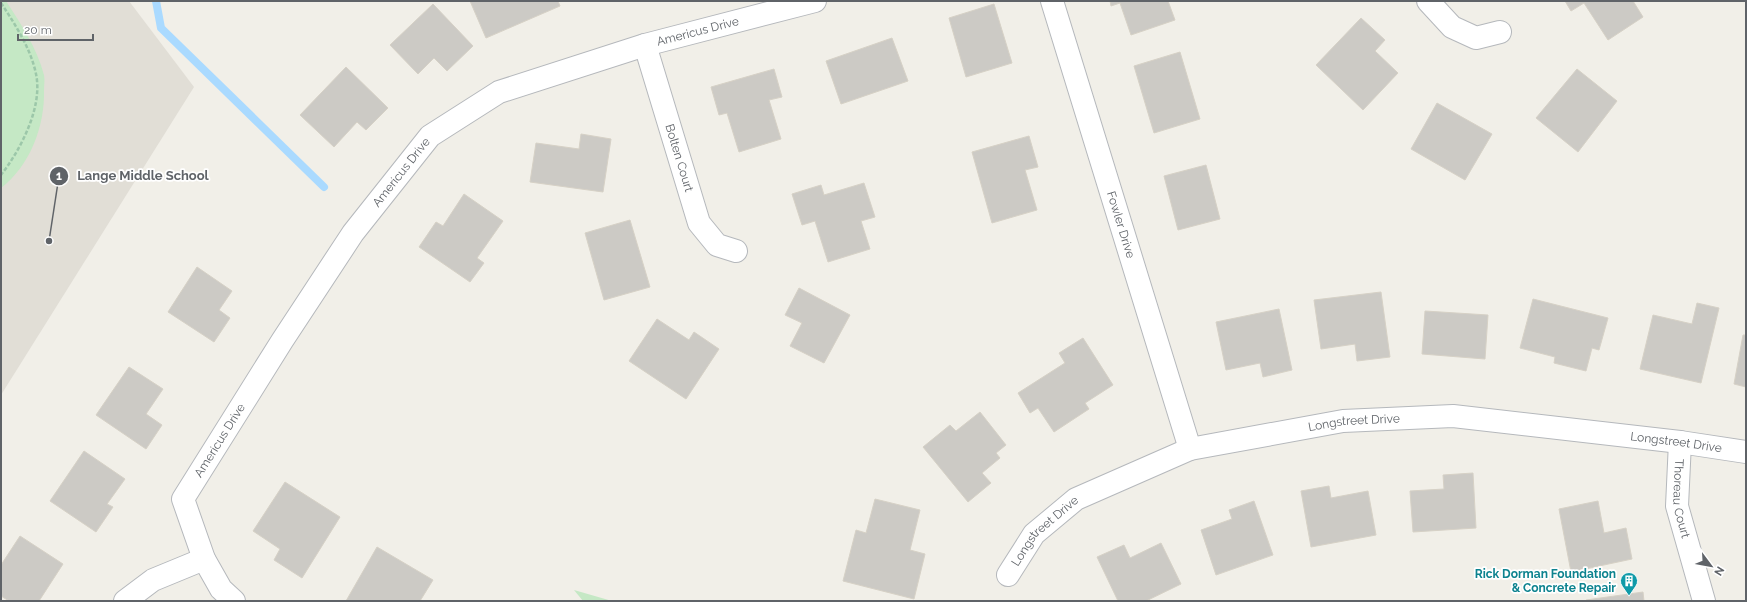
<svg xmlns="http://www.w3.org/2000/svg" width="1747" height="602" font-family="Raleway,sans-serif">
<rect width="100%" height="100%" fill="#f1efe8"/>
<path fill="#e1ded6" d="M1,1H129L194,87L1,395Z"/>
<g fill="#c5e8c5">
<path d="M1,1H6C21,24 37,48 44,75C45,80 44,85 44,90C45,126 30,166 1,188Z"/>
<path d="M574,590L612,601H583Z"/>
</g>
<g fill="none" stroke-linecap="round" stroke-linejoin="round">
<path stroke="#aadaff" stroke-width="8" d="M156,1L161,28L324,187"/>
</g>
<g fill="#cccac5" stroke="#d6d1c6">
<path d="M470,1H558L560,6L486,38Z"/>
<path d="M1110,1H1168L1175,20L1131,35L1120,3L1111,6Z"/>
<path d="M1565,1H1633L1643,17L1608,40L1584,3L1571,11Z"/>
<path d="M433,4L473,46L447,71L434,58L418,74L390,45Z"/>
<path d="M994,4L1012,63L966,77L949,18Z"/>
<path d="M1361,18L1385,40L1375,51L1398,73L1363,110L1316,65Z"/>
<path d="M892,38L908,81L841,104L826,61Z"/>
<path d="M1180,52L1200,119L1154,133L1134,66Z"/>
<path d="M346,67L388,108L366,130L357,122L334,147L300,115Z"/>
<path d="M774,69L782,97L769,100L781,139L739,152L727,113L719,115L711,87Z"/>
<path d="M1577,69L1617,101L1578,152L1536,118Z"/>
<path d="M1437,103L1492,134L1465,180L1411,149Z"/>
<path d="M581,134L611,139L603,192L530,182L536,143L579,149Z"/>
<path d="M1029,136L1038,167L1025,170L1037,210L992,223L972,152Z"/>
<path d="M1206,165L1220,219L1178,230L1164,176Z"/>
<path d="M864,183L875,217L861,221L870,249L828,262L815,221L802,225L792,194L821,185L824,195Z"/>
<path d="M464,194L503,221L477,258L484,263L470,282L419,247L436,222L443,226Z"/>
<path d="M630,220L650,287L604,300L585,233Z"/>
<path d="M197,267L232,291L219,310L230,318L214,342L168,312Z"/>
<path d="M799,288L850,315L824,363L790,346L802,323L785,315Z"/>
<path d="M1381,292L1390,357L1357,361L1355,344L1321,349L1314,300Z"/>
<path d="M1533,299L1608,318L1599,350L1592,348L1586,371L1554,363L1555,357L1520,348Z"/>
<path d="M1697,303L1719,308L1701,383L1640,369L1653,315L1692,324Z"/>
<path d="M1279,309L1292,370L1263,377L1260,363L1226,370L1216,322Z"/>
<path d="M1425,311L1488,315L1485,359L1422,354Z"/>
<path d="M657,319L689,340L694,332L719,349L686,399L629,361Z"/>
<path d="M1743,335H1746V387L1734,384Z"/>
<path d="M1083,338L1113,385L1085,403L1089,409L1054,432L1038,408L1030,413L1018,393L1065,363L1059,353Z"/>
<path d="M129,367L163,389L146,414L162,425L146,449L96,415Z"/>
<path d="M980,412L1006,445L996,453L1000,458L982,473L991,483L968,502L923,447L950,425L956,431Z"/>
<path d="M84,451L125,479L107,504L113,507L96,532L50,501Z"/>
<path d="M1473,473L1476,528L1413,532L1410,491L1444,489L1443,475Z"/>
<path d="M285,482L340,517L302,578L274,560L280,549L253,531Z"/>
<path d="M1329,486L1331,498L1368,491L1376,535L1311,547L1301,491Z"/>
<path d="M875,499L920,510L910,550L925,554L914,599L843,581L856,530L866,533Z"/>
<path d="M1254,501L1273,555L1216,575L1201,530L1232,519L1229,510Z"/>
<path d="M1598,501L1604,533L1626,528L1632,559L1571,572L1559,509Z"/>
<path d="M20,536L63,564L39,601H9L1,596V565Z"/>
<path d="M1161,543L1181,584L1146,601H1118L1097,557L1124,545L1130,558Z"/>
<path d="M377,547L433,580L420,601H346Z"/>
<path d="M1643,592L1644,601H1586V600Z"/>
</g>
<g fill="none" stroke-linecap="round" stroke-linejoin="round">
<defs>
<g id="minor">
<path id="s1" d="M1052,1L1190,449"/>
<path d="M1428,1L1452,27L1476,38L1500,32"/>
<path id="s2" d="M645,45L699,223L717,245L736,251"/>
<path id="s3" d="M1680,442L1677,506L1704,601"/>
<path id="s4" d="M1008,575L1034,534L1076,499L1190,449L1343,421L1453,416L1680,442L1746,452"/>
<path d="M125,601L153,580L204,559"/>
<path id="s5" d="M234,601L221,589L204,559L183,499L282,341L353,233L430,136L499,92L645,45L815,1"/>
</g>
</defs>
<use href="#minor" stroke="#b5b8bc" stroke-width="24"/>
<path stroke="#9cc7a9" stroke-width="2.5" stroke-dasharray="4 2" stroke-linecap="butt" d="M1,3C15,24 31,49 36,74C43,107 21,149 1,175"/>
<use href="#minor" stroke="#fff" stroke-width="22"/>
</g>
<defs>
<symbol id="building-pin" viewBox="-11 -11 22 30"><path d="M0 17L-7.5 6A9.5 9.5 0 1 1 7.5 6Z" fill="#0f9aa8" stroke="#fff"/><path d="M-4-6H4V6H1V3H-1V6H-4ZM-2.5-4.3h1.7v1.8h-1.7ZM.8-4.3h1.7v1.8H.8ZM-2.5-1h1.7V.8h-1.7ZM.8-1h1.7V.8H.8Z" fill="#fff"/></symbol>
</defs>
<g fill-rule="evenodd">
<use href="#building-pin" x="1619" y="571" width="20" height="27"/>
</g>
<g text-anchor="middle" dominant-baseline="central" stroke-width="3.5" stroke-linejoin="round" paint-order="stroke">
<g font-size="12" fill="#5f6368" stroke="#fff">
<text stroke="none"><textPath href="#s5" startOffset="845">Americus Drive</textPath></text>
<text stroke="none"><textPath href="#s2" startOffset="118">Bolten Court</textPath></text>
<text stroke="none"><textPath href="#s5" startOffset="509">Americus Drive</textPath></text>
<text stroke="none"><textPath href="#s1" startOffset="234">Fowler Drive</textPath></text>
<text stroke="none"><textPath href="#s4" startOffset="394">Longstreet Drive</textPath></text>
<text stroke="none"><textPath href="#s5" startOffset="185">Americus Drive</textPath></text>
<text stroke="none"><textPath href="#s4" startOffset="718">Longstreet Drive</textPath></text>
<text stroke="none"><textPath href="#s3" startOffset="57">Thoreau Court</textPath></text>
<text stroke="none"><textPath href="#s4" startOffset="58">Longstreet Drive</textPath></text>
</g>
<g font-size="12" font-weight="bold" fill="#0d838f" stroke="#fff" text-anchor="end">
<text x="1616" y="574">Rick Dorman Foundation<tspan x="1616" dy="14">&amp; Concrete Repair</tspan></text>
</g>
</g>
<path fill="none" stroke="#5f6368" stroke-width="1.5" d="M49 241L59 176"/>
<g fill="#5f6368" stroke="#fff" stroke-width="1.5">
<circle cx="49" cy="241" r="4"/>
<circle cx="59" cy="176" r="10"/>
</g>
<g font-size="12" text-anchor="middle" font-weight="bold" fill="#fff">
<text x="59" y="180">1</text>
</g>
<g font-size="13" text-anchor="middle" font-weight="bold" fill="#5f6368" stroke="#fff" stroke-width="3.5" stroke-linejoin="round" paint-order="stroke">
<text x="143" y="180">Lange Middle School</text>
</g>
<rect width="1747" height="602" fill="none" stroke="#5f6368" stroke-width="4"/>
<g transform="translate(1711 566) rotate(122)" stroke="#ffffff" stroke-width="3" paint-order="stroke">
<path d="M0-3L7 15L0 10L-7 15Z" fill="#5f6368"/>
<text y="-6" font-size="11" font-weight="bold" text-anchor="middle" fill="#5f6368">N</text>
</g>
<path d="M18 34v6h75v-6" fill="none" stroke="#5f6368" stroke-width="2"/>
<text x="24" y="34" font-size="12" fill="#5f6368" stroke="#ffffff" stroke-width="3" paint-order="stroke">20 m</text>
</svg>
